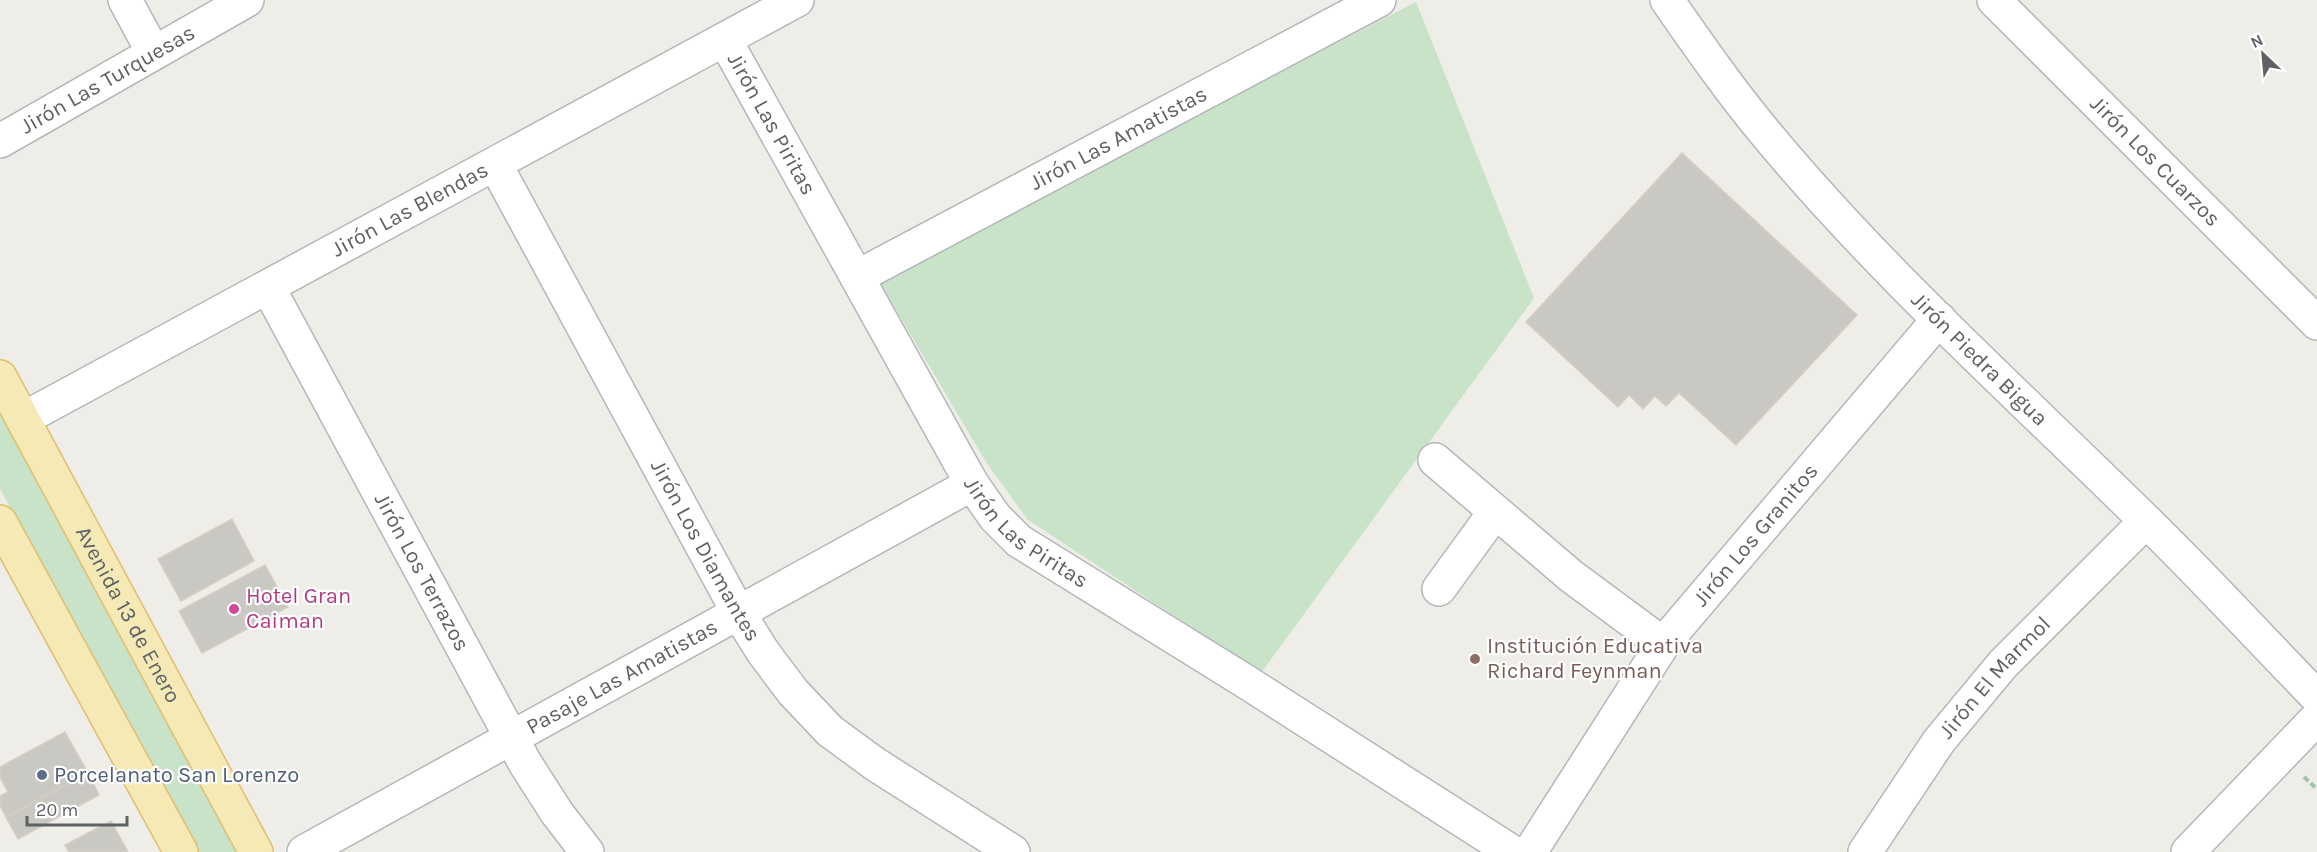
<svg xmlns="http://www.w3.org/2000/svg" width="2317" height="852" font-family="Karla,sans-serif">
<rect width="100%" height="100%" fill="#efede7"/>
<g fill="#c8e3c7">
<path d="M1416,2L1534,298L1261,673L1028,520L986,462L879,281Z"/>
<path d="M0,401L245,852H196L0,489Z"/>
</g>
<g fill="#cac8c3" stroke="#d3cec6" stroke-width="1.5">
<path d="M1682,153L1857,315L1736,445L1679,393L1666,406L1655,396L1643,409L1629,395L1618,407L1526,322Z"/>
<path d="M232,519L254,561L181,601L158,559Z"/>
<path d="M265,565L288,607L202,653L179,611Z"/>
<path d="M65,732L88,773L6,817L0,805V796L8,792L0,777V767Z"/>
<path d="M88,773L99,795L18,839L6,817Z"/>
<path d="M111,821L128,852H69L65,845Z"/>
</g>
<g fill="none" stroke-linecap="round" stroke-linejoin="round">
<defs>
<g id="minor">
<path d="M125,0L153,52"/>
<path id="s1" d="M1667,0C1699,46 1731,92 1767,135C1880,271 2017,394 2143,518C2203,576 2259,638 2317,697"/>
<path id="s2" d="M1994,0L2317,323"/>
<path id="s3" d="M725,40L972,484L995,517L1019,541L1248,683L1512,852"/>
<path id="s4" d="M0,141L247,0"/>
<path id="s5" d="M495,164L738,612L763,652L793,692L830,731L875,764L1013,852"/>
<path id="s6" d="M857,277L1379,0"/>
<path id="s7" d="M268,287L525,763L557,813L587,852"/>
<path id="s8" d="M23,419L797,0"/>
<path d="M1435,460L1571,576L1663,644"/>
<path d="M1439,589L1495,512"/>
<path id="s9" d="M304,852L972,484"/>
<path id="s10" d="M1530,852L1663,644L1939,319"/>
<path id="s11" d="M1865,852L1939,741L2003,664L2146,521"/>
<path d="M2188,852L2317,718"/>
</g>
<g id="major">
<path id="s12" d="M0,377L256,852"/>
<path d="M0,522L181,852"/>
</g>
</defs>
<use href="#minor" stroke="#b4b7ba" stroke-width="36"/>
<use href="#major" stroke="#e1bd6e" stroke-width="36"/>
<path stroke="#a0c3a9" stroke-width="4" stroke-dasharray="6 3" stroke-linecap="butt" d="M2304,777L2317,789"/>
<use href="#minor" stroke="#fff" stroke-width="33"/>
<use href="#major" stroke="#f5e9b5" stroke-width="33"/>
</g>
<circle fill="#d1479c" stroke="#fff" stroke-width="2" cx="234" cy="609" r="6"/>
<circle fill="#8d6e63" stroke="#fff" stroke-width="2" cx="1475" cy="659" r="6"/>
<circle fill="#5c6f8a" stroke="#fff" stroke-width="2" cx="42" cy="775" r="6"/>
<g text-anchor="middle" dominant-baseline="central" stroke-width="4.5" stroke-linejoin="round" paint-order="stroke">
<g font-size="22" fill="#5e6265" stroke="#fff">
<text stroke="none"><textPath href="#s4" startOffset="124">Jirón Las Turquesas</textPath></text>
<text stroke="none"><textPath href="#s3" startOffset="96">Jirón Las Piritas</textPath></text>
<text stroke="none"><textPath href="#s6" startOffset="296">Jirón Las Amatistas</textPath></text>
<text stroke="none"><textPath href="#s2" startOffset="228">Jirón Los Cuarzos</textPath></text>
<text stroke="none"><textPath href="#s8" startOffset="440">Jirón Las Blendas</textPath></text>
<text stroke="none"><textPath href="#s1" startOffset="477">Jirón Piedra Bigua</textPath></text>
<text stroke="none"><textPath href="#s3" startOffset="582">Jirón Las Piritas</textPath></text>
<text stroke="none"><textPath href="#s10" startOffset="390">Jirón Los Granitos</textPath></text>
<text stroke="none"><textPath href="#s5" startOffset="440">Jirón Los Diamantes</textPath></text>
<text stroke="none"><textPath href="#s7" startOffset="324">Jirón Los Terrazos</textPath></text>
<text stroke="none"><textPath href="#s12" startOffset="270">Avenida 13 de Enero</textPath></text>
<text stroke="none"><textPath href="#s9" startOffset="363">Pasaje Las Amatistas</textPath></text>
<text stroke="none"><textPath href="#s11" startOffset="218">Jirón El Marmol</textPath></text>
</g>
<g font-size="22" fill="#b23c85" stroke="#fff" text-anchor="start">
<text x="246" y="596">Hotel Gran<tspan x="246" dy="25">Caiman</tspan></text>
</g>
<g font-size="22" fill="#785e54" stroke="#fff" text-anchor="start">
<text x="1487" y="646">Institución Educativa<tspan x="1487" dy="25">Richard Feynman</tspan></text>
</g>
<g font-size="22" fill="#4e5e75" stroke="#fff" text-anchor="start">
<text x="54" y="775">Porcelanato San Lorenzo</text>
</g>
</g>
<g transform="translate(2263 54) rotate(334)" stroke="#ffffff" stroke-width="4.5" paint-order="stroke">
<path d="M0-4.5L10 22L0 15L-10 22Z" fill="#5e6265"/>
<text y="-9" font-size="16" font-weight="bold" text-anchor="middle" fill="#5e6265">N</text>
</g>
<path d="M27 816v9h100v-9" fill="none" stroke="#5e6265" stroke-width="3"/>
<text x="36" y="816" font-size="18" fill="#5e6265" stroke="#ffffff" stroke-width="4.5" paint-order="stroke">20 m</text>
</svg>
